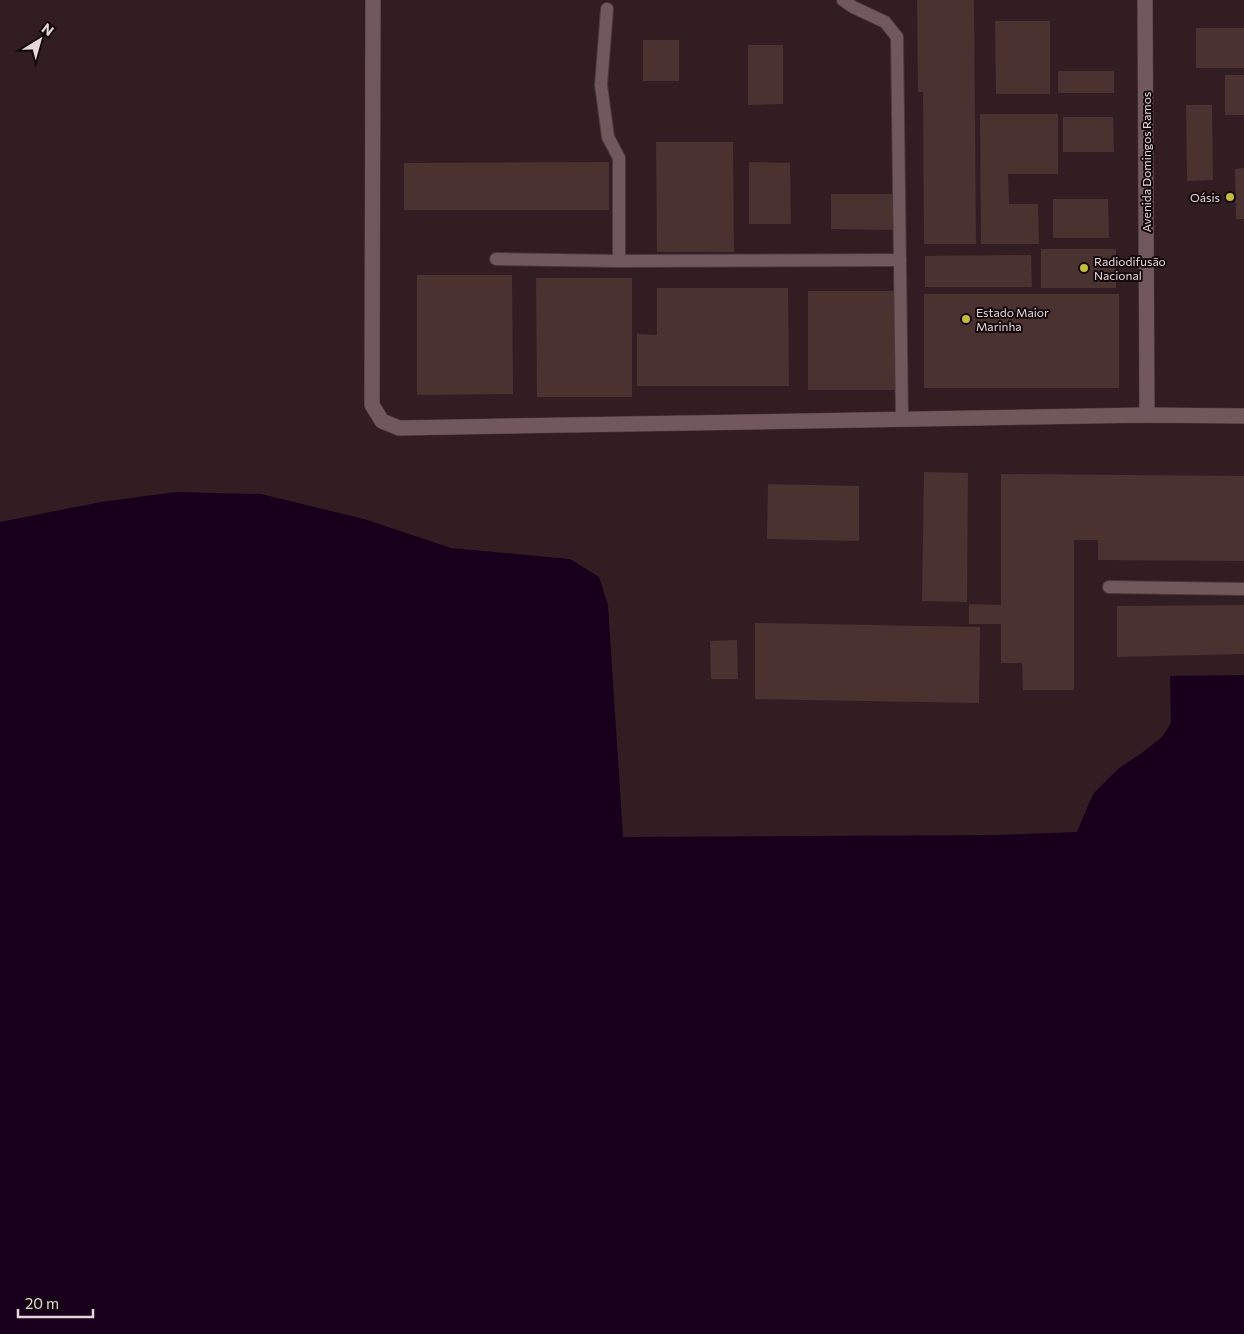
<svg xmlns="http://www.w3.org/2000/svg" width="1244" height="1334" font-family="Commissioner,sans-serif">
<rect width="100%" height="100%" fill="#321d22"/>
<path fill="#18001d" d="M176,492L261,494L364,519L451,548L570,559L599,577L608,605L623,837L996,835L1077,832L1093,794L1118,769L1143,752L1162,737L1171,723L1170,676L1244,675V1334H0V522L101,502Z"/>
<g fill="#493230">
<path d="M917,0H974L976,244H924L923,92H918Z"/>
<path d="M995,21H1050V94H996Z"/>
<rect x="1196" y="28" width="48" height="40"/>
<rect x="643" y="40" width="36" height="41"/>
<path d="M748,45H783V104L748,105Z"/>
<rect x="1058" y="71" width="56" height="22"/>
<rect x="1225" y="75" width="19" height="40"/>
<path d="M1186,105H1212L1213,180L1187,181Z"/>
<path d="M980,114H1058V174H1008L1009,204H1038L1039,244H981Z"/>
<path d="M1063,117H1113L1114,152H1063Z"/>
<path d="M656,142H733L734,252H657Z"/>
<path d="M609,162V210H404V163Z"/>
<path d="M749,162L790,163L791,224H749Z"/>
<path d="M1244,168V219H1236L1235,169Z"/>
<path d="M831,194H895V230L831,229Z"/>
<path d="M1053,199H1108L1109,238H1053Z"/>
<rect x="1041" y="249" width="75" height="39"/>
<path d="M1031,255L1032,287H925V256Z"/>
<path d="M417,275H512L513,394L417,395Z"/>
<path d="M536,278H632V397H537Z"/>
<path d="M657,288H788L789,386H637V334L657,335Z"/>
<path d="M808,291H896L897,390H808Z"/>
<rect x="924" y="294" width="195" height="94"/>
<path d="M924,472L968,473L967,602L922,601Z"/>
<path d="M1001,474L1244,476V561L1098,560V540H1074V690H1023L1022,663H1001V624H969V604L1001,605Z"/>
<path d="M768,484L859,486V541L767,539Z"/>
<path d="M1244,605V654L1117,657V606Z"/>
<path d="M755,623L980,627L979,703L755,699Z"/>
<path d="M737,640L738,679H711L710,641Z"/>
</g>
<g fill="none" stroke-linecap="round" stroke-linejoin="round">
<defs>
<g id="lane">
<path d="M843,0L853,7L885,22L897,37L902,419"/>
<path d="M607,9L601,85L608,137L619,158V261"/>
<path d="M496,259L619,261L900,260"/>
<path d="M1109,587L1244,589"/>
</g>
<g id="street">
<path d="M373,0L372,405L382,421L399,428L1147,415L1244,416"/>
<path d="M1145,0L1147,415"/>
</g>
</defs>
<use href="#lane" stroke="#4a393d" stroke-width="14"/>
<use href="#street" stroke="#4a393d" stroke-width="16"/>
<use href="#lane" stroke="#71585d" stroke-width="12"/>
<use href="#street" stroke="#71585d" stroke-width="15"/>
</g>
<g fill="#c4bc3e" stroke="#140a0d" stroke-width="2">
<circle cx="1230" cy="197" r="5"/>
<circle cx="1084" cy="268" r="5"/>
<circle cx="966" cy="319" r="5"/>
</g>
<g text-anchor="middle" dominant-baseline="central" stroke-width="4" stroke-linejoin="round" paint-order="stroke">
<g font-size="12" fill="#e5d6d9" stroke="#140a0d">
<text transform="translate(1146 162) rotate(-90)">Avenida Domingos Ramos</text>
</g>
<g font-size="12" fill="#e5d6d9" stroke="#140a0d" text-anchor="start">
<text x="1220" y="197" text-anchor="end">Oásis</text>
<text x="1094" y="261">Radiodifusão<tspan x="1094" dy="14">Nacional</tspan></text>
<text x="976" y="312">Estado Maior<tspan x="976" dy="14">Marinha</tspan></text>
</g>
</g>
<g transform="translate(40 40) rotate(37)" stroke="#140a0d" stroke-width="4" paint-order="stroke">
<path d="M0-4L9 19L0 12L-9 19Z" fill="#e5d6d9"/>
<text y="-8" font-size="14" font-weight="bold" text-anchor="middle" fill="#e5d6d9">N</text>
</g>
<path d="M18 1309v8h75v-8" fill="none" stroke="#e5d6d9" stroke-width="2.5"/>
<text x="25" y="1309" font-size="15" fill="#e5d6d9" stroke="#140a0d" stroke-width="4" paint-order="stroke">20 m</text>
</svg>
